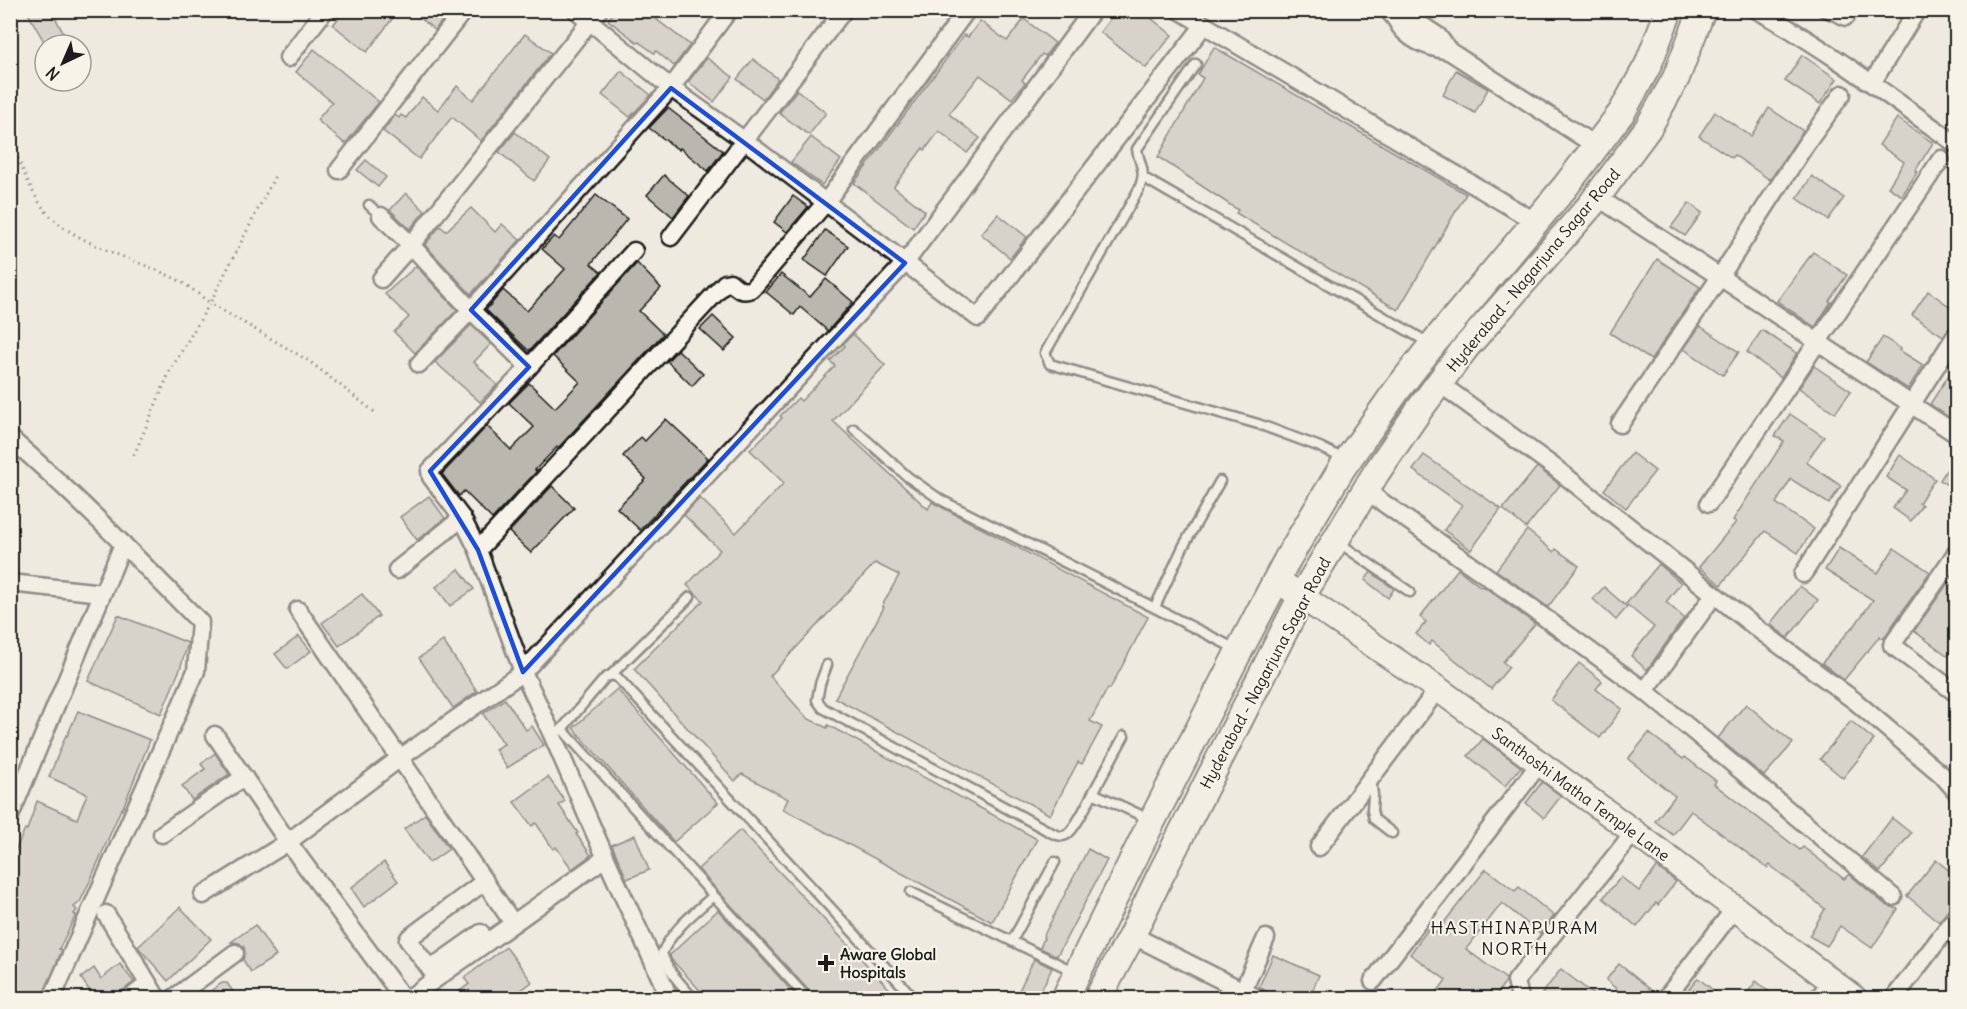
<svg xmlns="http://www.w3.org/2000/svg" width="1967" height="1009" font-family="Delius,sans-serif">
<rect width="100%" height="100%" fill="#eeeae0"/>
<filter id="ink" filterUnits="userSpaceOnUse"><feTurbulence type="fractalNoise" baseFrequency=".0167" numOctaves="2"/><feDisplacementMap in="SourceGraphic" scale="12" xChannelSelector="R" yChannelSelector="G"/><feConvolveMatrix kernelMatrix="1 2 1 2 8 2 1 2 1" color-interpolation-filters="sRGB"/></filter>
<g filter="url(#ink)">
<g fill="#bab7af" stroke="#1c1c1c" stroke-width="1.5">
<path d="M26,10H51L64,34L46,45Z"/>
<path d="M345,10H399L367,52L333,25Z"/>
<path d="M410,10H450L435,30Z"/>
<path d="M615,10H644L690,45L674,66L656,51L654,53L639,42L638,43L608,20Z"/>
<path d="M1117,10H1141L1172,35L1146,68L1100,32Z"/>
<path d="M1024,19L1055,43L1045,56L1042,54L1022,80L1025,83L1012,99L980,75L949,114L980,138L967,153L939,131L925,150L923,148L895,185L894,187L925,211L913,228L854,183L964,35L968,37L980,21L1007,41Z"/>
<path d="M525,34L551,53L481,141L452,117L419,159L383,131L395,115L399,118L401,115L406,118L422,97L438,110L457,86L473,100Z"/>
<path d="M1214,47L1466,194L1398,310L1236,213L1238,210L1158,157L1203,78L1198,75Z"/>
<path d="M314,49L379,102L345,144L317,120L332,102L296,72Z"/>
<path d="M1802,55L1837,79L1820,104L1785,81Z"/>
<path d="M707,58L733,77L714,102L688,82Z"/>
<path d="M753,59L778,79L763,99L737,79Z"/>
<path d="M1456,70L1488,89L1475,113L1443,95Z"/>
<path d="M621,71L651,95L630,117L602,95Z"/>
<path d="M797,90L826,113L809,135L779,113Z"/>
<path d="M668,108L723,151L708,171L680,148L679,150L649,128Z"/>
<path d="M1769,108L1803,131L1770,180L1734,155L1732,158L1699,136L1715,112L1751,136Z"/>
<path d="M1897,118L1933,143L1915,171L1917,172L1902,196L1888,187L1904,162L1879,145Z"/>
<path d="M515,132L550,160L534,181L499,152Z"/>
<path d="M811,137L841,160L822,185L791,162Z"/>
<path d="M366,160L386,177L378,187L357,170Z"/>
<path d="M664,175L689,196L673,217L647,195Z"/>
<path d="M1812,176L1844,198L1828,220L1797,198Z"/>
<path d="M406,193L425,211L410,229L390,210Z"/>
<path d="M596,195L627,219L591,264L601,272L529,351L486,310L503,290L527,311L565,269L542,249L554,236L559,240Z"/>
<path d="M793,196L808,207L787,232L774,222Z"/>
<path d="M1689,203L1702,213L1685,236L1671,227Z"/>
<path d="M471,208L495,232L502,224L520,240L471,294L425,245L440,226L446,231Z"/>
<path d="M998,214L1027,237L1010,258L981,234Z"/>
<path d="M825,230L848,246L827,276L804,260Z"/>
<path d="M1813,252L1847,275L1829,301L1831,302L1815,327L1777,301Z"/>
<path d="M1657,259L1700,287L1651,360L1610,333Z"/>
<path d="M637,263L661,288L639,311L663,334L558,448L557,447L535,470L537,471L492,519L464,491L459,496L442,474L487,426L511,450L534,427L509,403L529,383L555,408L580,382L553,356Z"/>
<path d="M416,266L457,310L415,353L394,332L409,317L385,294Z"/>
<path d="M781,274L810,297L826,279L853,302L828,331L800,307L794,315L766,292Z"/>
<path d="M1928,291L1956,311V325L1951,326L1943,336L1912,315Z"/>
<path d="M713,316L736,338L724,351L700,329Z"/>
<path d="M471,325L491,344L474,362L497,385L480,402L435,362Z"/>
<path d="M1700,326L1739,352L1723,375L1684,349Z"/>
<path d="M1762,330L1797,353L1781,378L1747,352Z"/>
<path d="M853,334L885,365L833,421L928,509L932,502L1148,617L1110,689L1108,688L1090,721L1102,727L1082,764L1078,762L1050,815L835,698L884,607L882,606L899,575L875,563L770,676L807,718L827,728L828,725L1037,839L992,922L783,809L788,799L742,774L735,781L634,669L703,601L687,585L720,550L684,515L700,498L736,533L784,483L750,450L782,418L780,416L798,398L801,401L835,366L830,361L845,346L843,344Z"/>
<path d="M1883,337L1901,349L1899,350L1923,365L1908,389L1866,362Z"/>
<path d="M678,350L703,374L692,386L667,361Z"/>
<path d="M1956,364V407L1950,418L1930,404Z"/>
<path d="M1814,366L1851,391L1835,413L1799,388Z"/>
<path d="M1790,414L1824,437L1806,462L1841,486L1829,504L1791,479L1776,503L1814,529L1798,553L1765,531L1721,585L1699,567L1736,522L1733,520L1784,441L1775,436Z"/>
<path d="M666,419L708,458L640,530L617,508L646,479L623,456L641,437L645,441Z"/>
<path d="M1632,453L1655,471L1626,508L1604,490Z"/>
<path d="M1424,455L1501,509L1471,550L1444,530L1462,505L1413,470Z"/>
<path d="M1900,455L1935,479L1919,503L1922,505L1911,521L1893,508L1906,490L1886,477Z"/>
<path d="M1956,455V491L1940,480Z"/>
<path d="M1537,467L1560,485L1526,528L1503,509Z"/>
<path d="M552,486L574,508L531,553L509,532Z"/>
<path d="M429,496L445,518L417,540L400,517Z"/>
<path d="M1527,530L1554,552L1556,549L1579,566L1548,607L1496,570Z"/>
<path d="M1839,548L1878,573L1894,548L1930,572L1883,639L1880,636L1844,680L1822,663L1852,627L1853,628L1873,600L1825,570Z"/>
<path d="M1659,564L1681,583L1666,602L1684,618L1647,670L1631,656L1654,627L1626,604Z"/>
<path d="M459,569L474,589L450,606L436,587Z"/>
<path d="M1458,569L1481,587L1483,586L1535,624L1503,662L1509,667L1491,689L1432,641L1429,645L1416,634L1426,622L1420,617Z"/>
<path d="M1371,572L1394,589L1388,598L1365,580Z"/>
<path d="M1948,583L1956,589V644L1948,656L1914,631Z"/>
<path d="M1800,586L1818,600L1788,638L1770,624Z"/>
<path d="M1604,587L1627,607L1616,620L1593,599Z"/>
<path d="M362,594L379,616L339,646L322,623Z"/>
<path d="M118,615L188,643L180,669L161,714L88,681Z"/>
<path d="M299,636L311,651L287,669L275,654Z"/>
<path d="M443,641L477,691L453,708L419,658Z"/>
<path d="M1579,663L1602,681L1596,689L1622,709L1600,738L1551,700Z"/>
<path d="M617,689L718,803L674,842L573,728Z"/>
<path d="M505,699L526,730L532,726L544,745L507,768L495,749L504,744L483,714Z"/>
<path d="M1746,704L1793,743L1764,776L1718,738Z"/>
<path d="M78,711L150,740L122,810L121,809L90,881L80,902L74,907L77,910L74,914L76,915L59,949L62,950L42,999H10V862L25,829L27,830L37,801L77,819L87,794L49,777L66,735L67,736Z"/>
<path d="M1851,721L1874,740L1843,778L1820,759Z"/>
<path d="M1649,733L1683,759L1685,757L1716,781L1714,784L1800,850L1803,847L1844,879L1849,874L1886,905L1898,909L1872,948L1840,926L1827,946L1809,936L1825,909L1770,865L1767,868L1691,811L1673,835L1655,821L1675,796L1628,759Z"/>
<path d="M1483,739L1521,767L1505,786L1468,756Z"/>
<path d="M215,753L229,774L192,800L182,786L205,769L201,764Z"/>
<path d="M548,777L565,801L559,805L578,833L576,834L591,855L572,869L556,847L553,849L536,823L532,826L514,802Z"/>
<path d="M1542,782L1561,796L1544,818L1526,803Z"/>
<path d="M425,814L449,849L429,863L404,829Z"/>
<path d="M1892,818L1911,833L1880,872L1862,857Z"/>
<path d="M740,830L899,999H813L812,994L698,869Z"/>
<path d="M635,835L649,870L627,879L612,845Z"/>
<path d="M1088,849L1107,860L1057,956L1040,948L1044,938L1043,937Z"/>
<path d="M1936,860L1956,876V905L1948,910L1939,922L1907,896Z"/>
<path d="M384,862L398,881L364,907L351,888Z"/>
<path d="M1657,867L1676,882L1658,905L1656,903L1637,927L1603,898L1621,877L1639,891Z"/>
<path d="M1486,869L1515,891L1519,887L1554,916L1540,934L1502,903L1466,949L1506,979V981L1493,999H1432L1446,980L1410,954L1428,929L1435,934Z"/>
<path d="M180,907L211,939L168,981L138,947Z"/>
<path d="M718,910L799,999H708L671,959L670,955Z"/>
<path d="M255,925L276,956L251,972L243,960L245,952L244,947L239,943L231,942Z"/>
<path d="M506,947L532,982L509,999H449L469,984L464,978Z"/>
<path d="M1273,955L1319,975L1309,999H1280L1259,987Z"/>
<path d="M1034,959L1052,968L1037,999H1015Z"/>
<path d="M120,964L134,982L123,990L120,999H95L81,978L94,968L101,979Z"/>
<path d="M1619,964L1650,989L1642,999H1628L1606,980Z"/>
<path d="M1561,969L1599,999H1538Z"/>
<path d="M1698,978L1724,999H1681Z"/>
<path d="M1756,981L1778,999H1743Z"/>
<path d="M222,983H227L238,999H199Z"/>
</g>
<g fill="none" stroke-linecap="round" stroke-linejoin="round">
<defs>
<g id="lane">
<path d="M1821,10L1846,21L1849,19L1854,10"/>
<path d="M1196,64L1137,149C1140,168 1147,169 1139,189L1045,353L1050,364L1258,424L1320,447L1344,459"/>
<path d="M1144,178L1429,343"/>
<path d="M369,205L381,216"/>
<path d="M854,429L908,477L941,500L1236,649"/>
<path d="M1338,542L1410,592"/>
<path d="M1155,607L1183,547L1220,481"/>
<path d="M827,665L820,684L817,700L823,708L1052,833C1056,835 1062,837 1066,835C1075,830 1088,802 1093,793L1149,819"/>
<path d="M611,675L690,597"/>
<path d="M562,729L605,678L611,675L617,677L914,998"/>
<path d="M558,731L562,729L807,998"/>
<path d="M1371,778L1373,795L1372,810L1374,819L1392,833"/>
<path d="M1093,793L1124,736"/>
<path d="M911,892L1075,972"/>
<path d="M1012,941L1055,862"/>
<path d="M693,998C681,984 668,972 662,953C673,929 694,913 713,896"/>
</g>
<g id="street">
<path d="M576,10L671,88L745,141L978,318L1204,25"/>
<path d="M1179,10L1536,222"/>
<path d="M1387,10C1398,18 1395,21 1402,29C1414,43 1432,48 1449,51L1438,36L1407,15L1396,17"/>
<path d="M1757,10C1828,49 1891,98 1956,144"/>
<path d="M1449,51L1596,146"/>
<path d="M288,58L325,10"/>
<path d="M1872,83L1917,10"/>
<path d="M1842,94L1804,147L1720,277L1956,434"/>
<path d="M339,170L464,10"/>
<path d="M1597,197L1720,277L1620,424"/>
<path d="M381,216L411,245L599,10"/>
<path d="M671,237L844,10"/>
<path d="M381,279L411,245L471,310L529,367"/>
<path d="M419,364L471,310L671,88L729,10"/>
<path d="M1439,383L1554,467L1754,626L1855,701L1942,775L1956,791"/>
<path d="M10,438C77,496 138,559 200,622L196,671L52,998"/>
<path d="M1365,490L1515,596L1645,691L1893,897"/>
<path d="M1709,503L1941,159"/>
<path d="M478,550L725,283L730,282C738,289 742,293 752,289L826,202L967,10"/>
<path d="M1956,553L1892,645L1956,693"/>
<path d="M397,570L462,518"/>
<path d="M1803,574L1956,335"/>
<path d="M10,583L102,593"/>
<path d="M298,610L513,923"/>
<path d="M1645,691L1714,595"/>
<path d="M215,735L288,842L403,998"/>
<path d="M10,816L123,544"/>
<path d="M162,834L244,777"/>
<path d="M1319,847L1438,689"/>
<path d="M203,895L288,842L400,758L523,672L478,550L462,518L431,477L430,471L529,367L634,251"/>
<path d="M106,914L157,998"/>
<path d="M1132,935L1257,998"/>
<path d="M430,969L481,933"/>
<path d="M437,978L408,940L409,938L485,881"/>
<path d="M1373,981L1540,763"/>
<path d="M130,998L148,984"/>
<path d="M174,998L235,953"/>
<path d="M409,998L605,858"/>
<path d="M669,998C649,950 626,904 605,856C577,795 553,732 523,672L905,263L1093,10"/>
<path d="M1240,998L1266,938"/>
<path d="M1520,998L1516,981L1634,832"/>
<path d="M1666,998L1735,908"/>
<path d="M1818,998L1831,982"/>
<path d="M1894,998L1956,917"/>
</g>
<path id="secondary" d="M1277,580L1438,689L1634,832L1854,998"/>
<g id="primary">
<path d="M1065,998L1152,821L1239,651L1288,558L1342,468L1397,390L1432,345L1565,187L1622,112L1648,65L1669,10"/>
<path d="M1098,998L1132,935L1160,876L1302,596L1376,473L1419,410L1466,347L1590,206L1648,128L1676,78L1702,10"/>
</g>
</defs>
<use href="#lane" stroke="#1c1c1c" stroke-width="13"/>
<use href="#street" stroke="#1c1c1c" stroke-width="21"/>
<use href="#secondary" stroke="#1c1c1c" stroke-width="28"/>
<use href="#primary" stroke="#1c1c1c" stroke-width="30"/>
<g stroke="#1c1c1c" stroke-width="3" stroke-dasharray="1.5 4.5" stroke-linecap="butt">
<path d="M10,142C22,165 31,196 49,215C80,246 136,259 176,279C188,285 199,295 210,303L276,174"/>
<path d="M134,455L170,371L210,303L309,361L377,414"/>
</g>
<use href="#lane" stroke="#f7f3e8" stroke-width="8"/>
<use href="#street" stroke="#f7f3e8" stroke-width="16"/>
<use href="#secondary" stroke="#f7f3e8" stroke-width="24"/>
<use href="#primary" stroke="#f7f3e8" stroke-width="26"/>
</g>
</g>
<path d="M0 0H1967V1009H0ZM671,88L905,263L523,672L478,550L430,471L529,367L471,310Z" fill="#eeeae0" fill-opacity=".55" fill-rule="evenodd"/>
<path fill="none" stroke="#1d4ed8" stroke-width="4.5" stroke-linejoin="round" d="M671,88L905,263L523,672L478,550L430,471L529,367L471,310Z"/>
<path fill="#1c1c1c" stroke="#f7f3e8" stroke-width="2" d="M823 954h6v6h6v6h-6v6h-6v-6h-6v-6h6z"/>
<g text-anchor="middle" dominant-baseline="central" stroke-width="4.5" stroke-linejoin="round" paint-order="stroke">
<g font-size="16" fill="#1c1c1c" stroke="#f7f3e8">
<text transform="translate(1533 270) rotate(-50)">Hyderabad - Nagarjuna Sagar Road</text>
<text transform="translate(1265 673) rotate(-62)">Hyderabad - Nagarjuna Sagar Road</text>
<text transform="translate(1581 794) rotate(36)">Santhoshi Matha Temple Lane</text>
</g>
<g font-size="16" font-weight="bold" fill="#1c1c1c" stroke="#f7f3e8" text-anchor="start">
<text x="840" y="954">Aware Global<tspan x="840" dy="18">Hospitals</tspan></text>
</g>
<g font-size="18" letter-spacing="1.5" fill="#1c1c1c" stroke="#f7f3e8">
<text x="1515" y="927">HASTHINAPURAM<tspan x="1515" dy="21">NORTH</tspan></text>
</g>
</g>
<rect width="1967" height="1009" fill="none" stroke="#f7f3e8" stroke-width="36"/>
<rect x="18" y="18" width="1931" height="973" fill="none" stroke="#1c1c1c" stroke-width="2" filter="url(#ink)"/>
<g transform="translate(63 63) rotate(224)"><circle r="28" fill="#f7f3e8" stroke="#9f9d96" stroke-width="1.5"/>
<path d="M0-4.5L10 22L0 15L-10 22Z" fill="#1c1c1c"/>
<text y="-9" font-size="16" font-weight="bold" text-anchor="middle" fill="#1c1c1c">N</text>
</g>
</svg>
